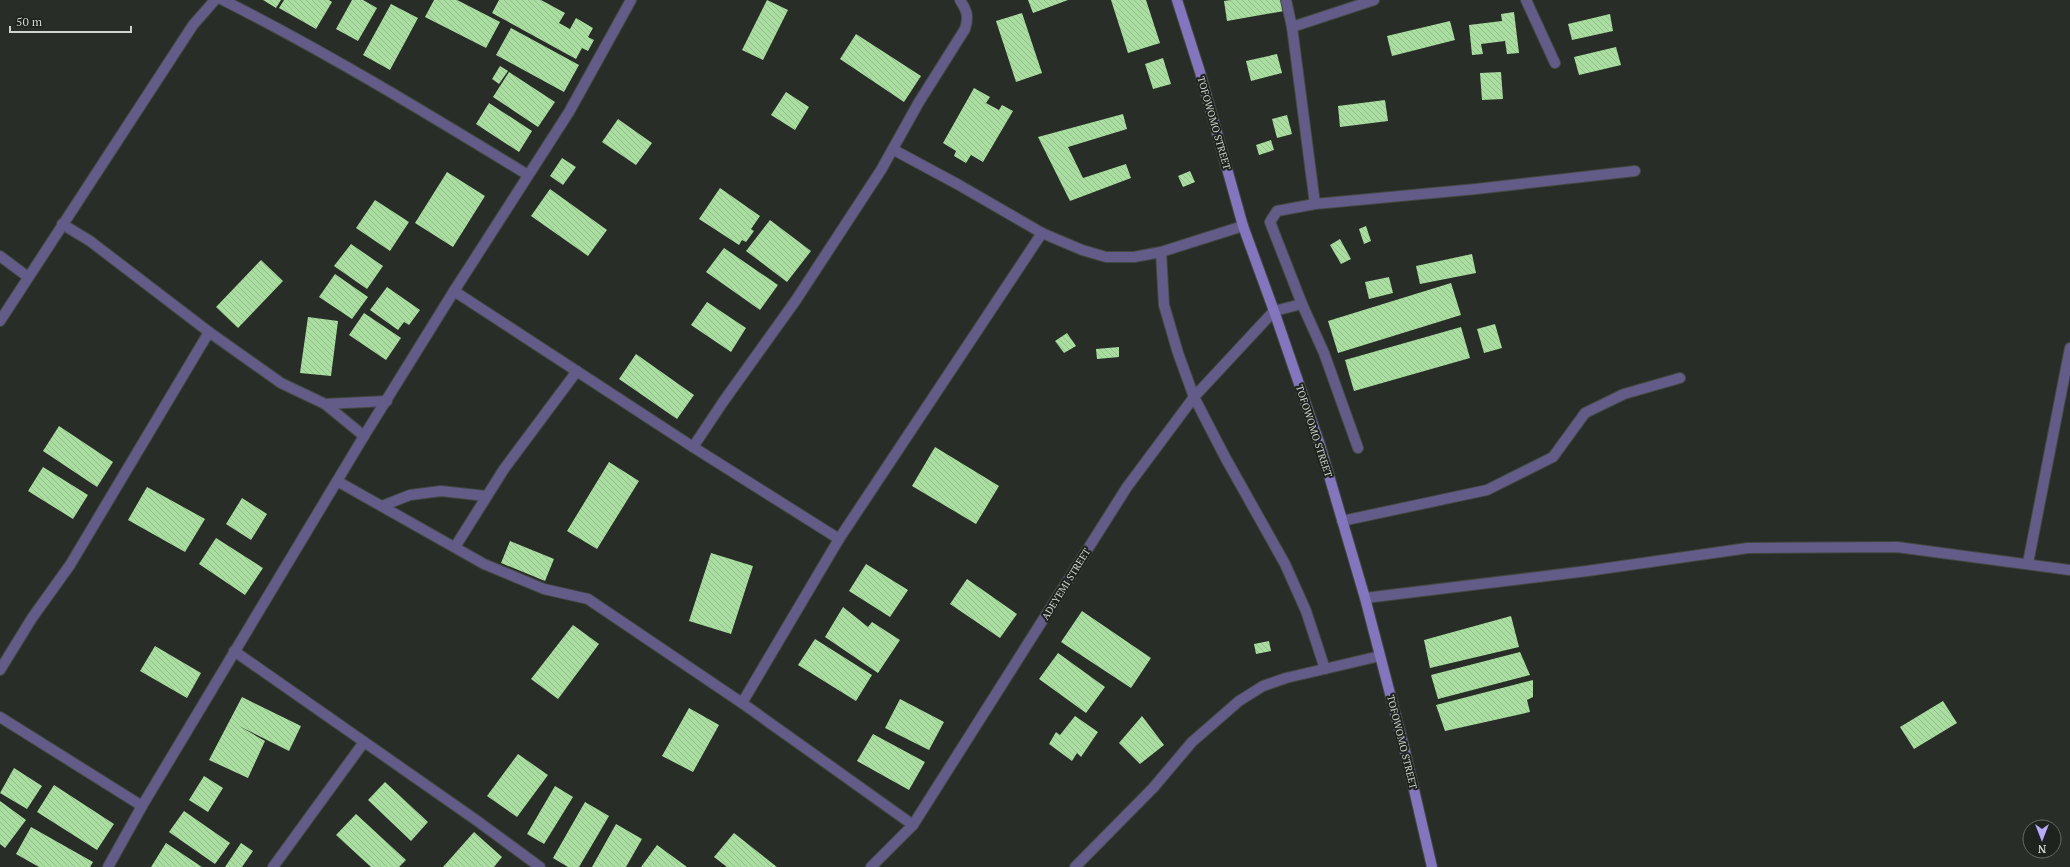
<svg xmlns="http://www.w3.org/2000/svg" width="2070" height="867" font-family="'PT Serif',serif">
<defs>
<pattern id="building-back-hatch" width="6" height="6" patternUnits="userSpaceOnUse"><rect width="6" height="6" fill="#aadea1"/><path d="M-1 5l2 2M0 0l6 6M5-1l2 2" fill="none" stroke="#94be8d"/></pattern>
</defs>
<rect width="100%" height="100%" fill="#282e27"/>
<g fill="url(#building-back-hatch)">
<path d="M263,0H281L276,8Z"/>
<path d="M284,0H329L332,2L316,29L279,8Z"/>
<path d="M352,0H363L377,8L358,41L336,29Z"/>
<path d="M434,0H457L500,22L486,48L425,17Z"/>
<path d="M499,0H541L565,13L559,23L570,29L576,18L593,28L588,37L594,40L588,51L582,48L576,59L492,13Z"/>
<path d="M767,0L788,10L763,60L742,50Z"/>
<path d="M1028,0H1068L1033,13Z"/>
<path d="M1111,0H1146L1160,43L1128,53Z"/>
<path d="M1231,0H1282L1284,11L1227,21L1224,1Z"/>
<path d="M391,4L418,18L390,70L363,55Z"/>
<path d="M1514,12L1519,53L1507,54L1505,41L1481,44L1483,54L1472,55L1469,25L1502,21L1501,14Z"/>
<path d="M1022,13L1042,73L1016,82L996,21Z"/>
<path d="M1610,14L1613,31L1572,40L1568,24Z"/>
<path d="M1450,21L1455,40L1392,56L1387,36Z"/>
<path d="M511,28L579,65L564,92L496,55Z"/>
<path d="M856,34L921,76L904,102L840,59Z"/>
<path d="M1616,47L1621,65L1579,75L1574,57Z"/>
<path d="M1277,54L1282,73L1251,81L1246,61Z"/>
<path d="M1163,58L1171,84L1153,89L1145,64Z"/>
<path d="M500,66L508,71L499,84L492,79Z"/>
<path d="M509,72L555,102L538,127L493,97Z"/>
<path d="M1501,72L1503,99L1482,100L1480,73Z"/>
<path d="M974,88L990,97L986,103L999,110L1002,105L1013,111L983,162L971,155L966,163L954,156L956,151L943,143Z"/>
<path d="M786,92L809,107L795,130L771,115Z"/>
<path d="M1385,100L1388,121L1340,127L1338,106Z"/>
<path d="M489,103L532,131L519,152L476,124Z"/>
<path d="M1123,114L1127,129L1068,147L1083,178L1126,164L1131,178L1070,201L1038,137Z"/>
<path d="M1287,115L1292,134L1277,138L1272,119Z"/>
<path d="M618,119L652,143L636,165L602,142Z"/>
<path d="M1271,140L1274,150L1259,155L1256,145Z"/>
<path d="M562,158L576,167L563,185L550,176Z"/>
<path d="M1190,171L1195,182L1183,187L1178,176Z"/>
<path d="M447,172L485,196L453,247L415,223Z"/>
<path d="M720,188L760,216L751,229L754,231L746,242L742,240L739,245L699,219Z"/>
<path d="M550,189L607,230L588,256L531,216Z"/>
<path d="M375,200L409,222L390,251L356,228Z"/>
<path d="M770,220L811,251L787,282L746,251Z"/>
<path d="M1366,226L1371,241L1364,244L1359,229Z"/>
<path d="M1340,239L1351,259L1341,264L1330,245Z"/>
<path d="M351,244L383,266L367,289L334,266Z"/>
<path d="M724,248L778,285L760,310L706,272Z"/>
<path d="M1472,254L1476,273L1420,284L1416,266Z"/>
<path d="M261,260L283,281L238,328L216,307Z"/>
<path d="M335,274L368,297L352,319L319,297Z"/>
<path d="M1389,277L1393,293L1369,299L1365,282Z"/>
<path d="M1451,283L1461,315L1338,353L1328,321Z"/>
<path d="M387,287L420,310L409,325L404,322L398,330L370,310Z"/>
<path d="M707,302L746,328L731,352L691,325Z"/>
<path d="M364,313L401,338L386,360L349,335Z"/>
<path d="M308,317L338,321L331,376L300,373Z"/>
<path d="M1495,324L1502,348L1484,353L1477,329Z"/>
<path d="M1461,327L1470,358L1354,391L1345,360Z"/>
<path d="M1067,333L1076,346L1064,353L1055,341Z"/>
<path d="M1119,347V357L1097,359L1096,349Z"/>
<path d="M636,354L694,395L677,419L619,379Z"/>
<path d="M59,426L113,462L97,487L43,451Z"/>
<path d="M935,447L999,486L976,524L912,486Z"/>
<path d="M609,462L639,481L597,549L567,531Z"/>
<path d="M43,467L88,495L73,519L28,491Z"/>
<path d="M147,487L205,519L185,552L128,520Z"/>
<path d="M242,498L267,514L251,540L226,524Z"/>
<path d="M216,538L263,568L245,595L199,564Z"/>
<path d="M510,541L554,559L545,581L501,563Z"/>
<path d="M711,553L753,566L731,634L689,621Z"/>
<path d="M866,564L908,590L890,617L849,591Z"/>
<path d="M967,579L1017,614L1000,638L950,604Z"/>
<path d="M843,607L868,627L872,622L900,640L878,673L825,637Z"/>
<path d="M1082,611L1151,658L1131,688L1061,642Z"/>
<path d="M1511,616L1519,647L1430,668L1424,640Z"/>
<path d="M573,625L599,644L558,699L531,679Z"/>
<path d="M815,639L872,675L856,701L798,665Z"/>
<path d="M1269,641L1271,651L1256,654L1254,644Z"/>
<path d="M155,646L201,673L187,698L140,671Z"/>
<path d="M1520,652L1530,675L1438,699L1431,675Z"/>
<path d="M1058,653L1105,687L1086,713L1039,679Z"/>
<path d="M1533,680V697L1527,700L1530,712L1445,731L1436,705Z"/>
<path d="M242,697L301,726L289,751L239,726L265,741L248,778L209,760Z"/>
<path d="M900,699L944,722L929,750L885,728Z"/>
<path d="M1943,701L1957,723L1914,749L1900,727Z"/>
<path d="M689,708L719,725L693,772L662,756Z"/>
<path d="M1075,716L1098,732L1081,757L1077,753L1072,761L1049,744L1056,732L1060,735Z"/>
<path d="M1142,716L1164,745L1140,764L1119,743Z"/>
<path d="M873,734L925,762L909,790L857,761Z"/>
<path d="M518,754L548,775L517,817L487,796Z"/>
<path d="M14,768L42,786L27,809L0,793Z"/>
<path d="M204,776L223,788L208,812L189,800Z"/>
<path d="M385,782L428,822L411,841L368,800Z"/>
<path d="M54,785L114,824L97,850L37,812Z"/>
<path d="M555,786L573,797L544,844L527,834Z"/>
<path d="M0,801L26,820L5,848L0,844Z"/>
<path d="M585,802L609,816L579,867H568L553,858Z"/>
<path d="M184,811L230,843L215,864L169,832Z"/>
<path d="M356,814L406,860L399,867H371L336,835Z"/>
<path d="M616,824L642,839L626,867H592Z"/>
<path d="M31,827L93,862L90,867H39L16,854Z"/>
<path d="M474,832L502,857L494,867H443Z"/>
<path d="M734,833L777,867H727L714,857Z"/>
<path d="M166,843L202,867H151Z"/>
<path d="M241,843L253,851L242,867H225Z"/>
<path d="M657,845L683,864L687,867H641Z"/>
</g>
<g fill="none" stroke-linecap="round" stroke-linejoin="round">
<defs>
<g id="street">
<path d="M223,0C328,53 428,114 528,175"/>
<path d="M1286,0L1292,27L1315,204"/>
<path d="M1526,0L1555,63"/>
<path d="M1292,27L1374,0"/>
<path d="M894,150L959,185L1042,233L1082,250L1106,257H1134L1161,252L1243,226"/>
<path d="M62,224L90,241L209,332L281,383L325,404L364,436"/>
<path d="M1161,252L1164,305L1178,353L1194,397L1225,457L1285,564L1306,611L1325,669"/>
<path d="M0,256L28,277"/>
<path d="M454,291L693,447L839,539"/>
<path d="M0,321L193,25L215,0"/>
<path d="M325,404L387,401"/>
<path d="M693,447L723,402L796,300L881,170L919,102L965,29C969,16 967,11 960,0"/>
<path d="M1358,448L1324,353L1302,304L1270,222L1277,211L1315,204L1476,189L1635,171"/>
<path d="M337,481L484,564L544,589L588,599L742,703L913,825"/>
<path d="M382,506L410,495L441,491L486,496"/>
<path d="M1342,521L1487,490L1553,457L1585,413L1624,394L1680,378"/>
<path d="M455,547L504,469L577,371"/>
<path d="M2028,563L2070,348"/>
<path d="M1365,598L1587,571L1748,548L1897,547L2070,570"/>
<path d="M234,651L476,820L540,867"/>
<path d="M0,670L32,618L70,565L209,332"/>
<path d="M742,703L839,539L1042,233"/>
<path d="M0,717L142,806"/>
<path d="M108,867L142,806L364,436L454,291L569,112L631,0"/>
<path d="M273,867L364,742"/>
<path d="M871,867L913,825L1127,487L1194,397L1274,311L1302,304"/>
<path d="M1075,867L1153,788L1192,742L1239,701L1263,686L1286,678L1380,656"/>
</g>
<path id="secondary" d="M1177,0L1200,72L1243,226L1274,311L1320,445L1365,598L1405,751L1432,867"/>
</defs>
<use href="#street" stroke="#434942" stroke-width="12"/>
<use href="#secondary" stroke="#434942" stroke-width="12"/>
<use href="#street" stroke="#635c89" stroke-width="10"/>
<use href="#secondary" stroke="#8376be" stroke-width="10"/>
</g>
<g text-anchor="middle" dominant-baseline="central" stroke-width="4" stroke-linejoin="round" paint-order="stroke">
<g font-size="10" fill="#d0d4cf" stroke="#1e241d">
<text transform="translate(1214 123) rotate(74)">TOFOWOMO STREET</text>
<text transform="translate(1314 431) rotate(72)">TOFOWOMO STREET</text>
<text transform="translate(1066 584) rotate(-58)">ADEYEMI STREET</text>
<text transform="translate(1402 742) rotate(76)">TOFOWOMO STREET</text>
</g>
</g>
<g transform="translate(2042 839) rotate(180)"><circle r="19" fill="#1e241d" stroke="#656a64"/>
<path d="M0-3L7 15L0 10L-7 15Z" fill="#b7abf8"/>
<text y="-6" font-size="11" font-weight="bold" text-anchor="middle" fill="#d0d4cf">N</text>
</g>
<path d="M10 26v6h121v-6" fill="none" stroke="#d0d4cf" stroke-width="2"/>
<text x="16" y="26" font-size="12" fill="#d0d4cf" stroke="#1e241d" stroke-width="3" paint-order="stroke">50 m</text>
</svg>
